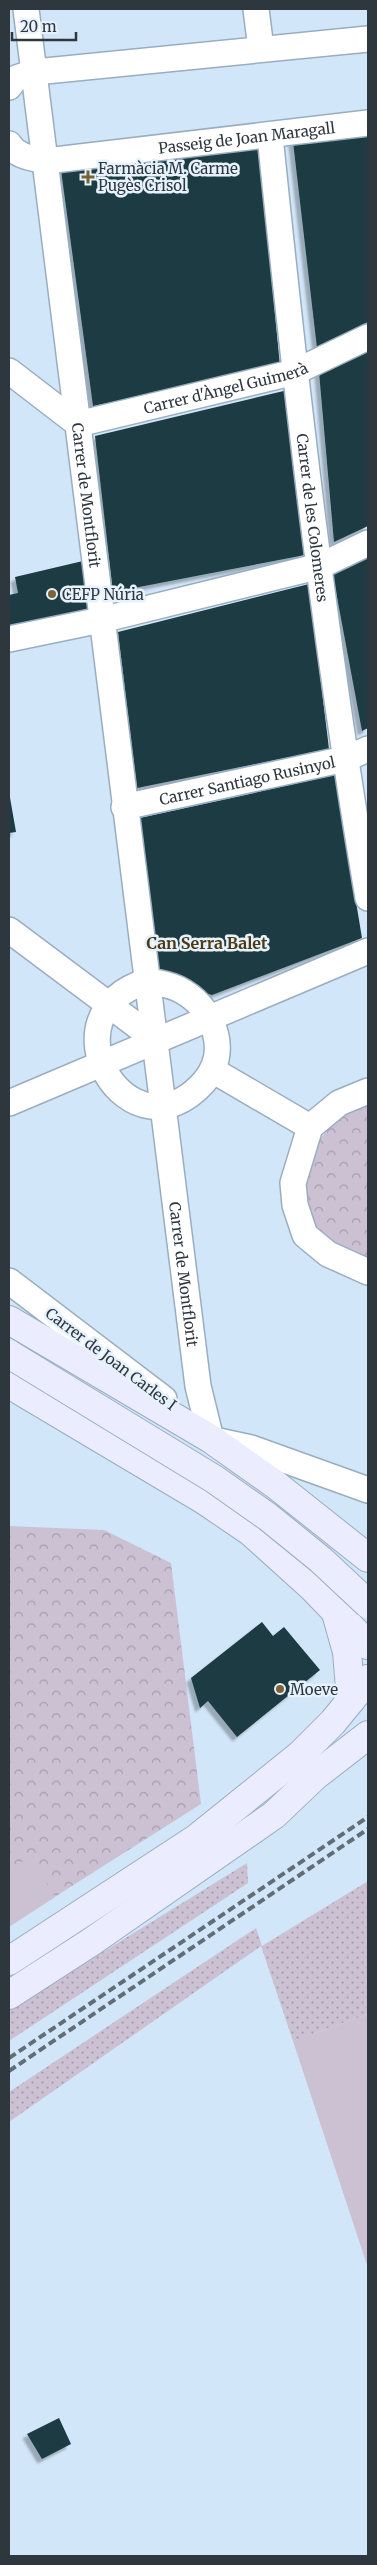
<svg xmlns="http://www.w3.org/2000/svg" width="377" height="2565" font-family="Merriweather,serif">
<defs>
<pattern id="grass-dots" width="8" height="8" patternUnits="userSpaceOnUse" patternTransform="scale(1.25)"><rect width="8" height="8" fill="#ccc0d3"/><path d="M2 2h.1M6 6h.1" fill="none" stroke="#a69dad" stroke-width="1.8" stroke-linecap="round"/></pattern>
<pattern id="park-crowns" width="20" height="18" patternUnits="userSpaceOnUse" patternTransform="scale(1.25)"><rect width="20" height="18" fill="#ccc0d3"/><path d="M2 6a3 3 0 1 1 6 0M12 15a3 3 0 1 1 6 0" fill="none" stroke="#a69dad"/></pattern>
<filter id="shadow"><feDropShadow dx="-4.5" dy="4.5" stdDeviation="1" flood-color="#0004"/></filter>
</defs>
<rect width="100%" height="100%" fill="#d2e6f9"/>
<g fill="url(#grass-dots)">
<path d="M247,1863L248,1883L9,2041V2010Z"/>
<path d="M368,1881V2014L293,2041L261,1946L9,2122V2092L256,1928L262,1946Z"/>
</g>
<g fill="url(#park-crowns)">
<path d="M368,1106V1260L330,1245L313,1223L302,1201V1172L314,1147L336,1119Z"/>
<path d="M9,1526L104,1530L171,1563L201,1804L9,1926Z"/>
</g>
<g fill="#ccc0d3">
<path d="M30,1857L55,1897L9,1927V1870Z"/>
<path d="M368,2014V2268L293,2041Z"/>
</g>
<g fill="#1a3b42" filter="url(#shadow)">
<path d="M368,125V322L317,348L292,133Z"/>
<path d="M259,148L280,366L93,406L61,170Z"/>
<path d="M368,348V526L334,542L319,372Z"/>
<path d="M288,390L305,555L113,592L95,436Z"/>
<path d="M368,553V728L362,731L332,570Z"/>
<path d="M83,561L89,612L9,628V595L18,593L15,577Z"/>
<path d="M309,584L329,749L137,788L118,632Z"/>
<path d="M335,775L362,938L212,995L147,975L126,821Z"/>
<path d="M9,792L16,832L9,833Z"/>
<path d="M262,1622L273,1636L284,1627L320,1670L237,1737L208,1701L200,1708L191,1678Z"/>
<path d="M59,2418L71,2444L42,2459L27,2434Z"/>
</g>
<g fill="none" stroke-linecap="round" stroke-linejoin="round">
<defs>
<g id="street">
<path id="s1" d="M26,9L198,1386L211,1439"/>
<path d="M256,9L261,49"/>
<path d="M9,87L16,78L35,72L368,39"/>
<path id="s2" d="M270,136C296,390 325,645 368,898"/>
<path id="s3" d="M9,144C17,157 32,158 46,161L368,123"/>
<path id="s4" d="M9,371L78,424L295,372L368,337"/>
<path d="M9,639L101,620L320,566L368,543"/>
<path id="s5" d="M124,807L345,759L368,749"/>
<path d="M9,930L156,1040"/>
<path d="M148,981C160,983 173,985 184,992C215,1011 230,1053 204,1082C130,1165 38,1013 148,981Z"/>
<path d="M214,1071L310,1127"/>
<path d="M368,1091L339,1103L310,1127L293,1183L295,1205L305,1235L328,1254L368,1272"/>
<path d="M9,1103L368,951"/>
<path d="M9,1281L164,1399"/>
<path d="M214,1440L251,1448L368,1490"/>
</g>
<g id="secondary">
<path d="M9,1320L211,1439L276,1485L368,1558"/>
<path d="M9,1384L204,1500L251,1532L312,1587L368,1645"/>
<path d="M336,1613L347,1652L351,1700"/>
<path d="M9,1961L197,1838L300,1755L333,1722L368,1679"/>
<path d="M9,1995L91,1942L274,1815L315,1776L368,1735"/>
</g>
</defs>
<use href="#street" stroke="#9aadc0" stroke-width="28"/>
<use href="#secondary" stroke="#9aadc0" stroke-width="30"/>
<use href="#street" stroke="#fff" stroke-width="25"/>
<use href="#secondary" stroke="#ebecfe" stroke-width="28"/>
<g stroke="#616d77" stroke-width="4" stroke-dasharray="8 4" stroke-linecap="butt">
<path d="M9,2058L368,1817"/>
<path d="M9,2071L368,1829"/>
</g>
<defs>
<path id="secondary-bridge" d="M9,1354L214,1479L268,1517L321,1560L368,1604"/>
</defs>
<use href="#secondary-bridge" stroke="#9aadc0" stroke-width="30" stroke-linecap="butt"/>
<use href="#secondary-bridge" stroke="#ebecfe" stroke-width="28"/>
</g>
<g fill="#7b6334" stroke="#e6f2fe" stroke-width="2">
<path d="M85.5 169.5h5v5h5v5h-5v5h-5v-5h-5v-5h5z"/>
<circle cx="52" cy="594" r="5"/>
<circle cx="280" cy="1689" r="5"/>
</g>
<g text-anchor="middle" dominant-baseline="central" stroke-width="5" stroke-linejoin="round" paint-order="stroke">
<g font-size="15" fill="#2f373e" stroke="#e6f2fe">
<text stroke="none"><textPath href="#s3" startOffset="244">Passeig de Joan Maragall</textPath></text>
<text stroke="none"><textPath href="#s4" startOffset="239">Carrer d'Àngel Guimerà</textPath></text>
<text stroke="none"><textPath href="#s1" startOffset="490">Carrer de Montflorit</textPath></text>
<text stroke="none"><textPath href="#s2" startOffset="384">Carrer de les Colomeres</textPath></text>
<text stroke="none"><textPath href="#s5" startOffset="126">Carrer Santiago Rusinyol</textPath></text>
<text stroke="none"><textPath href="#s1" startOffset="1275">Carrer de Montflorit</textPath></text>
<text transform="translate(111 1359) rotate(37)">Carrer de Joan Carles I</text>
</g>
<g font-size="15" fill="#2f373e" stroke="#e6f2fe" text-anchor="start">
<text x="98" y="168">Farmàcia M. Carme<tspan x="98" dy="17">Pugès Crisol</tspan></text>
<text x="62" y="594">CEFP Núria</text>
<text x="290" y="1689">Moeve</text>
</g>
<g font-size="16" font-weight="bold" fill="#4d3a14" stroke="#e6f2fe">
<text x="207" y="943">Can Serra Balet</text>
</g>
</g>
<rect width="377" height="2565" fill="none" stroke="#2f373e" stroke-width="20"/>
<path d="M12 32v8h64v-8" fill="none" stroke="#2f373e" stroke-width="2.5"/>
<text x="20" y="32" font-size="15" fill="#2f373e" stroke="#e6f2fe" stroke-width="4" paint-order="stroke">20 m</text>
</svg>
